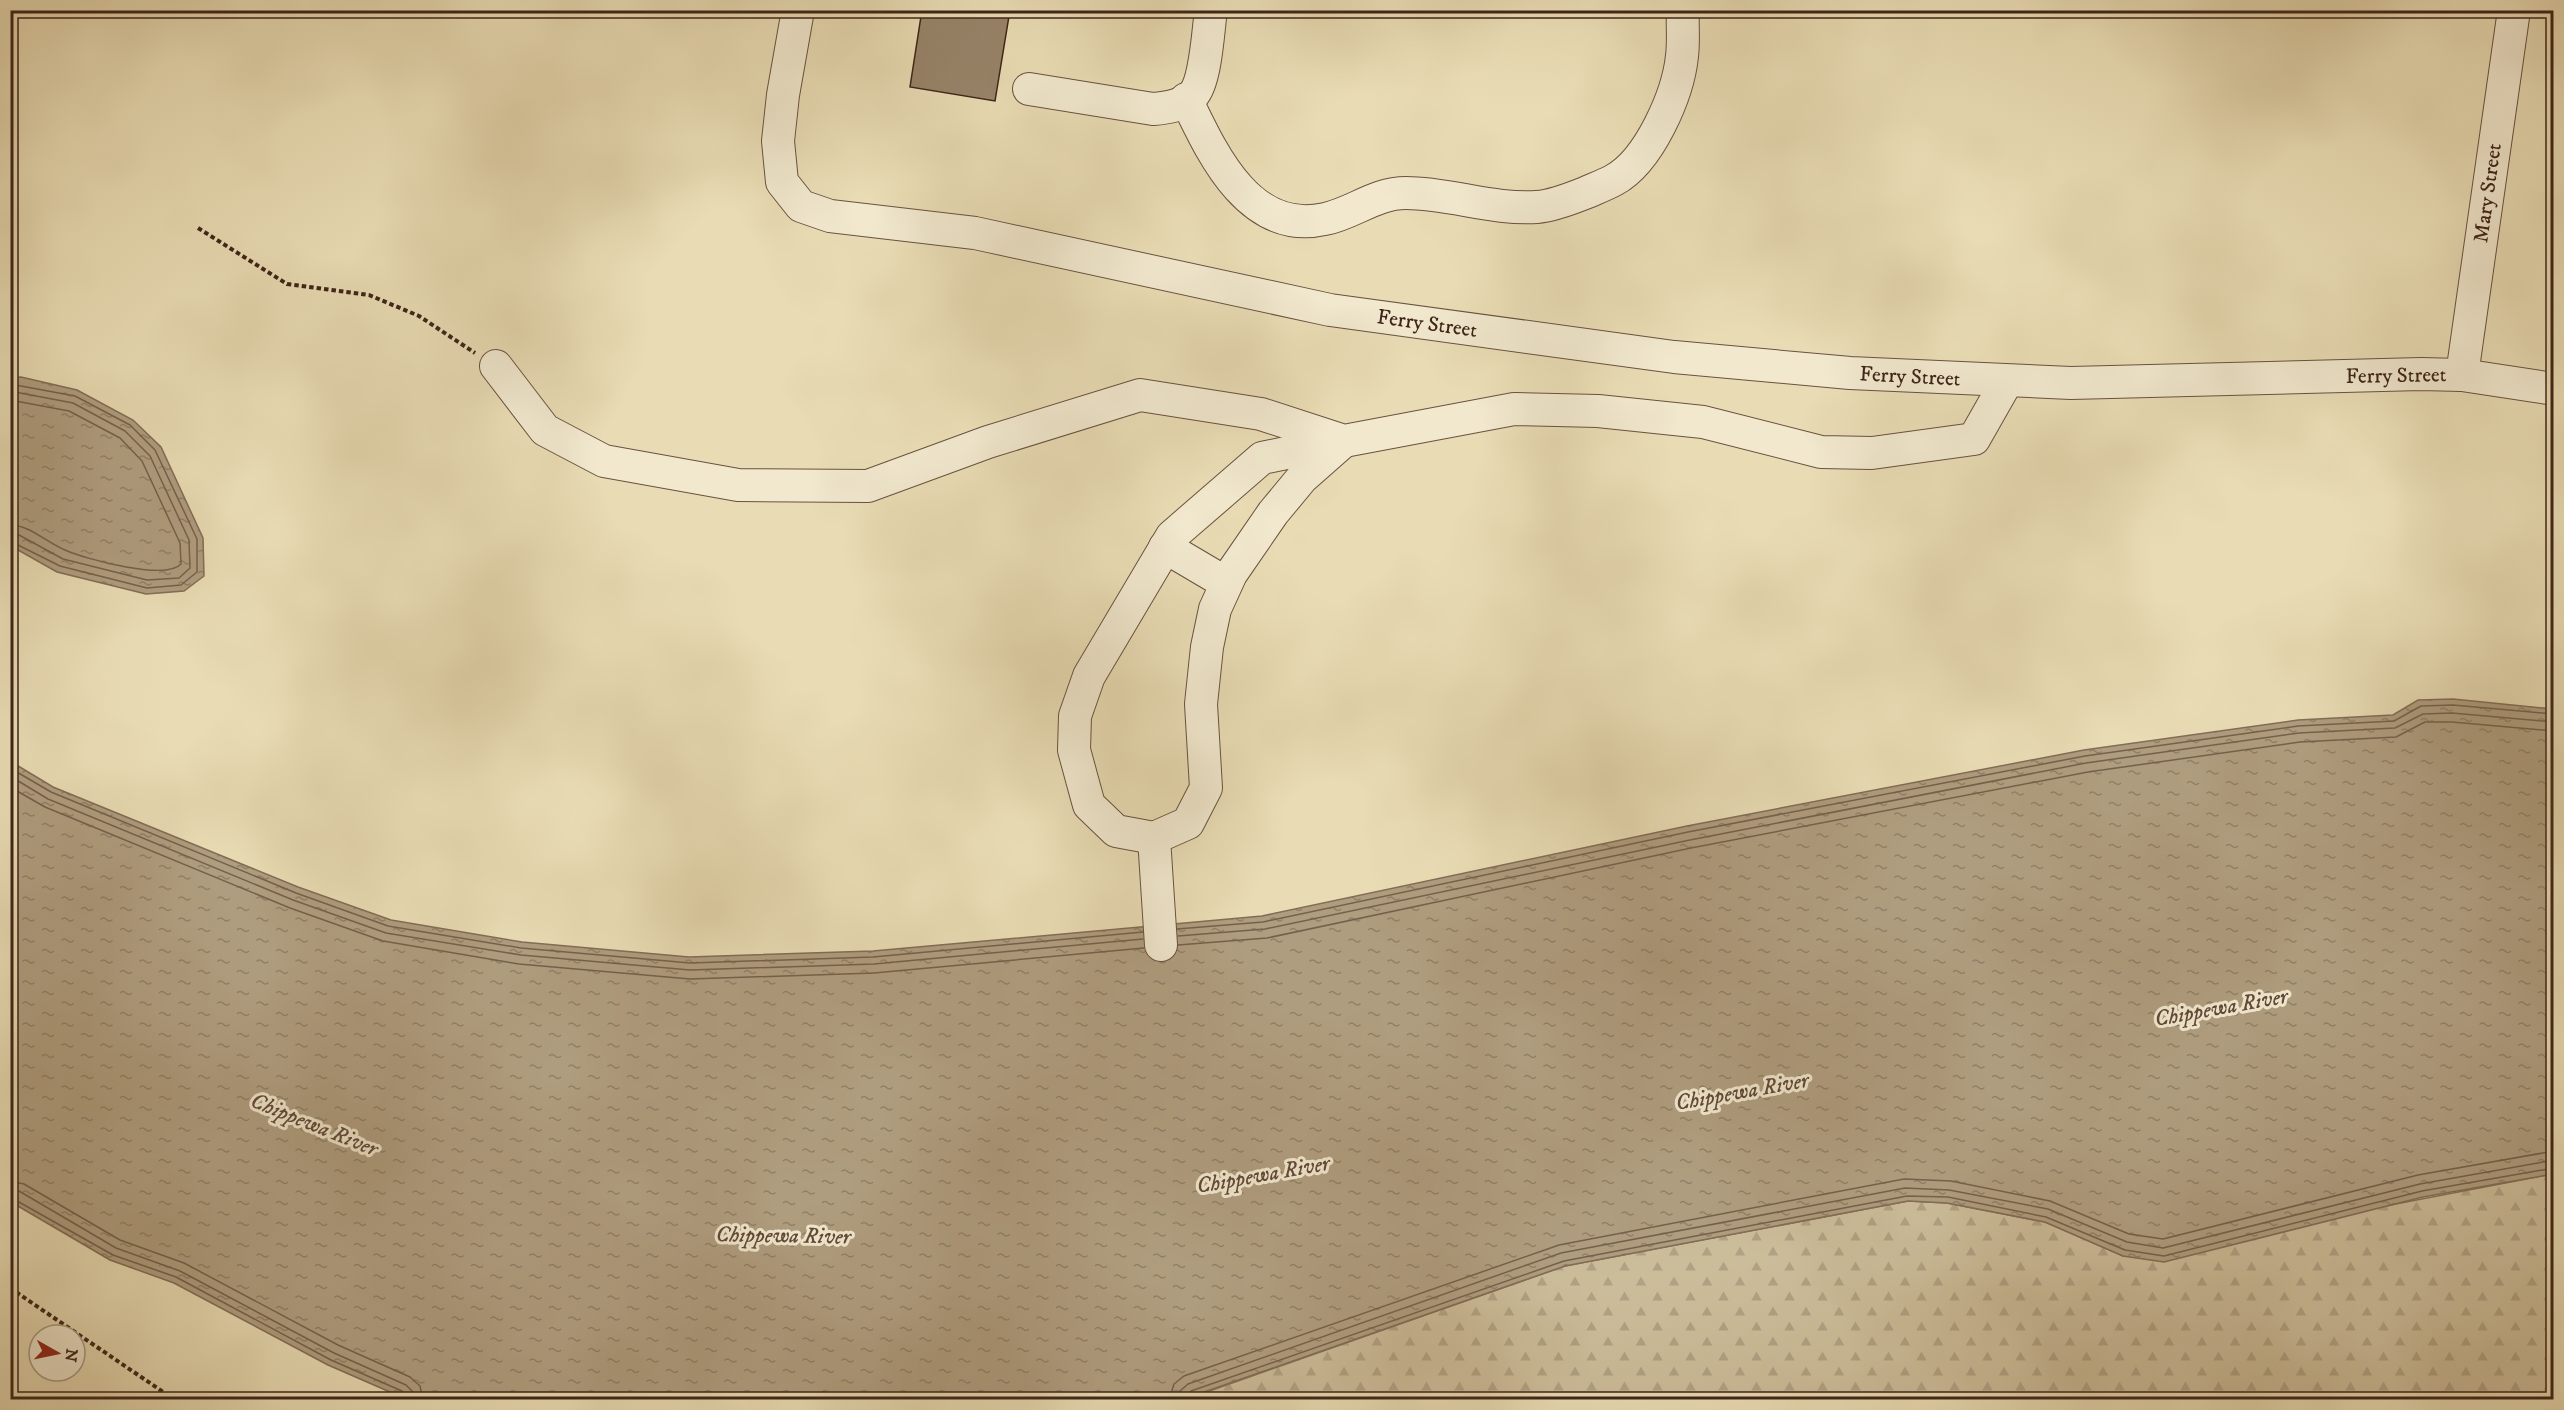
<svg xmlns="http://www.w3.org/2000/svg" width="2564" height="1410" font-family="'IM FELL DW Pica',serif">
<defs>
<pattern id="forest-firs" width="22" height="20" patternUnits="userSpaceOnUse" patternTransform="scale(1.5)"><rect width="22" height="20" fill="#ccbd9a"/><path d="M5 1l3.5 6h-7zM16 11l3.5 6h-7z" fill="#b0a284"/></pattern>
<pattern id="water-ripples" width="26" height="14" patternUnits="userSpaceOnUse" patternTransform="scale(1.5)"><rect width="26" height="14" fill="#af9d7f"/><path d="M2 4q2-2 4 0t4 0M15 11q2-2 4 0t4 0" fill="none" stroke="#908067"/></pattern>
</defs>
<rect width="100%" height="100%" fill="#e9dcb4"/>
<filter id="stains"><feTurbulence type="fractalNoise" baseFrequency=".00333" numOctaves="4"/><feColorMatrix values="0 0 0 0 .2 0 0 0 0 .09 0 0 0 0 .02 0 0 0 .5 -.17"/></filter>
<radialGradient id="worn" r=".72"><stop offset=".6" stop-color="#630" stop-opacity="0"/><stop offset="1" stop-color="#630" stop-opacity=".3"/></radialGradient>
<path fill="url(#forest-firs)" stroke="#85705a" stroke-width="1.5" d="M2553,1174V1399L1184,1400L1565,1266L1908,1201L1947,1203L2045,1222L2123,1256Z"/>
<g fill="url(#water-ripples)" stroke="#826d56" stroke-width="1.5">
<path d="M21,377L77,390L133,420L161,447L203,538L204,576L184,591L146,594L57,572L11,546V378Z"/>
<path d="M2453,699L2553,709V1174L2423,1197L2164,1262L2123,1256L2045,1222L1947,1203L1908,1201L1565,1266L1184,1399H406L328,1365L174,1283L110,1260L11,1202L10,761L53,787L298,887L391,920L522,942L689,957L873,951L1262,916L1687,826L2084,750L2298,720L2393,715L2418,700Z"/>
</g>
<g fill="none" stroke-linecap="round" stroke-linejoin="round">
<g stroke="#76604c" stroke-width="1.5">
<path d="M10,384L75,396L130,425L155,450L197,539V572L181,585L147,588L60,566L10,541"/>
<path d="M10,391L73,403L125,431L150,456L189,540L190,568L179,578L147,580L63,559L19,535L10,534"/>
<path d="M10,400L69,411L120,438L142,461L180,543L181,564C166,581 85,559 65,550C47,543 30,525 10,525"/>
<path d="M10,768L51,792L296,893L388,926L521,948L690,963L873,957L1143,932"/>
<path d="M10,776L48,799L293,900L386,933L521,955L690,970L874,964L1143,939"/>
<path d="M10,787L45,807L290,908L383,941L519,964L690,979L874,973L1144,948"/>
<path d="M1177,929L1263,922L1688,832L2085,756L2298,726L2394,721L2421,706L2453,705L2554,714"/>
<path d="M1178,936L1265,929L1690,840L2086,763L2299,733L2395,728L2423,714L2452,713L2554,722"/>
<path d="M1178,945L1267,938L1691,848L2088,772L2300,742L2396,737L2425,722H2452L2554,731"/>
<path d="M10,1181L24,1184L120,1240L184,1263L338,1345L410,1377L420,1386L423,1400"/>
<path d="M10,1190L19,1191L116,1248L180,1271L334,1353L406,1385L412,1391L414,1400"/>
<path d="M10,1197L113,1255L176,1277L331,1360L402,1391L406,1400"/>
<path d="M1169,1400L1174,1384L1184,1376L1559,1245L1904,1179L1951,1181L2050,1201L2129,1234L2163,1239L2418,1175L2554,1151"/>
<path d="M1178,1400L1180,1391L1188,1384L1561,1253L1905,1188L1949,1190L2048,1209L2127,1242L2163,1248L2420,1184L2554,1160"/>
<path d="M1186,1400L1191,1391L1564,1261L1907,1196L1948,1197L2046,1217L2125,1250L2164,1256L2422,1191L2554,1168"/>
</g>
</g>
<path fill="#97846a" stroke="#3e2419" stroke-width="1.5" d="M922,10H1010L995,101L910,87Z"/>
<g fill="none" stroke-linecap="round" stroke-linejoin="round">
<defs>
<g id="minor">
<path d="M798,10L783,95L778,141L782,182L801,206L830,216L975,233L1330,310L1674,357L1850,373L2071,383L2421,374L2462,375L2554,389"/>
<path d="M1029,89L1153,109C1166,108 1183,106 1193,95C1206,81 1208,30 1211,10"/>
<path d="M1186,99C1212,153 1249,236 1325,219C1354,213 1375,193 1406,193C1450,193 1493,210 1537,207C1552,206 1570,199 1585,193C1594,189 1605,185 1614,180C1649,161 1678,95 1682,56C1684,41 1682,25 1683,10"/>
<path d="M496,366L545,430L604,461L738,485L868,486L988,442L1140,395L1261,414L1344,441L1514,409L1598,411L1703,422L1821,452L1872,453L1974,439L2007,381"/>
<path d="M2462,375L2514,10"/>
<path d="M1344,441L1302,478L1273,513L1231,574L1215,609L1207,647L1201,704L1206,788L1188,823L1154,838L1116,831L1089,805L1074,750L1075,716L1089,676L1172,536L1262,458Z"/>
<path d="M1165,547L1226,583"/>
<path d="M1154,838L1161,945"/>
</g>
</defs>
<use href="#minor" stroke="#695240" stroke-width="34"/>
<g stroke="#3e2419" stroke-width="4" stroke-dasharray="4.5 3" stroke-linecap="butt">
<path d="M198,228L287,284L369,295L419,316L475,353"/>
<path d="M10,1288L175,1400"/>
</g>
<use href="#minor" stroke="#f1e8ce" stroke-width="32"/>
</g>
<g text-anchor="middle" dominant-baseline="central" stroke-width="6" stroke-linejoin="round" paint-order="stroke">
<g font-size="21" fill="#3e2419" stroke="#f1e8ce">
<text transform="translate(2488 193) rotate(-82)">Mary Street</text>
<text transform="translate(1427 324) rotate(8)">Ferry Street</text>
<text transform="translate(2396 376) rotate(-1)">Ferry Street</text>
<text transform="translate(1910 377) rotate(3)">Ferry Street</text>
</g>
<g font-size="22" font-style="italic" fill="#604838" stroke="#f1e8ce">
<text transform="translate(2221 1008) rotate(-10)">Chippewa River</text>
<text transform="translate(1742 1092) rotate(-10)">Chippewa River</text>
<text transform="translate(314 1125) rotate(22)">Chippewa River</text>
<text transform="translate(1263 1175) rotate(-10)">Chippewa River</text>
<text transform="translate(783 1236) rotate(1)">Chippewa River</text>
</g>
</g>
<rect width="2564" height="1410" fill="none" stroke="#e9dcb4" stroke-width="36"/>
<rect x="12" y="12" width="2540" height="1386" fill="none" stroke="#3e2419" stroke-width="3"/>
<rect x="18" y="18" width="2528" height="1374" fill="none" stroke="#3e2419" stroke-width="1.5"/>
<g transform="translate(57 1353) rotate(99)"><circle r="28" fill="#f1e8ce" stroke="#a99a86" stroke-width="1.5"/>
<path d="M0-4.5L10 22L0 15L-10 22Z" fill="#8f2418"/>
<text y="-9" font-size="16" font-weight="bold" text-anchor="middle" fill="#3e2419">N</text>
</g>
<rect width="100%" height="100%" filter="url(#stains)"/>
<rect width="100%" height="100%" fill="url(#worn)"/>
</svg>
